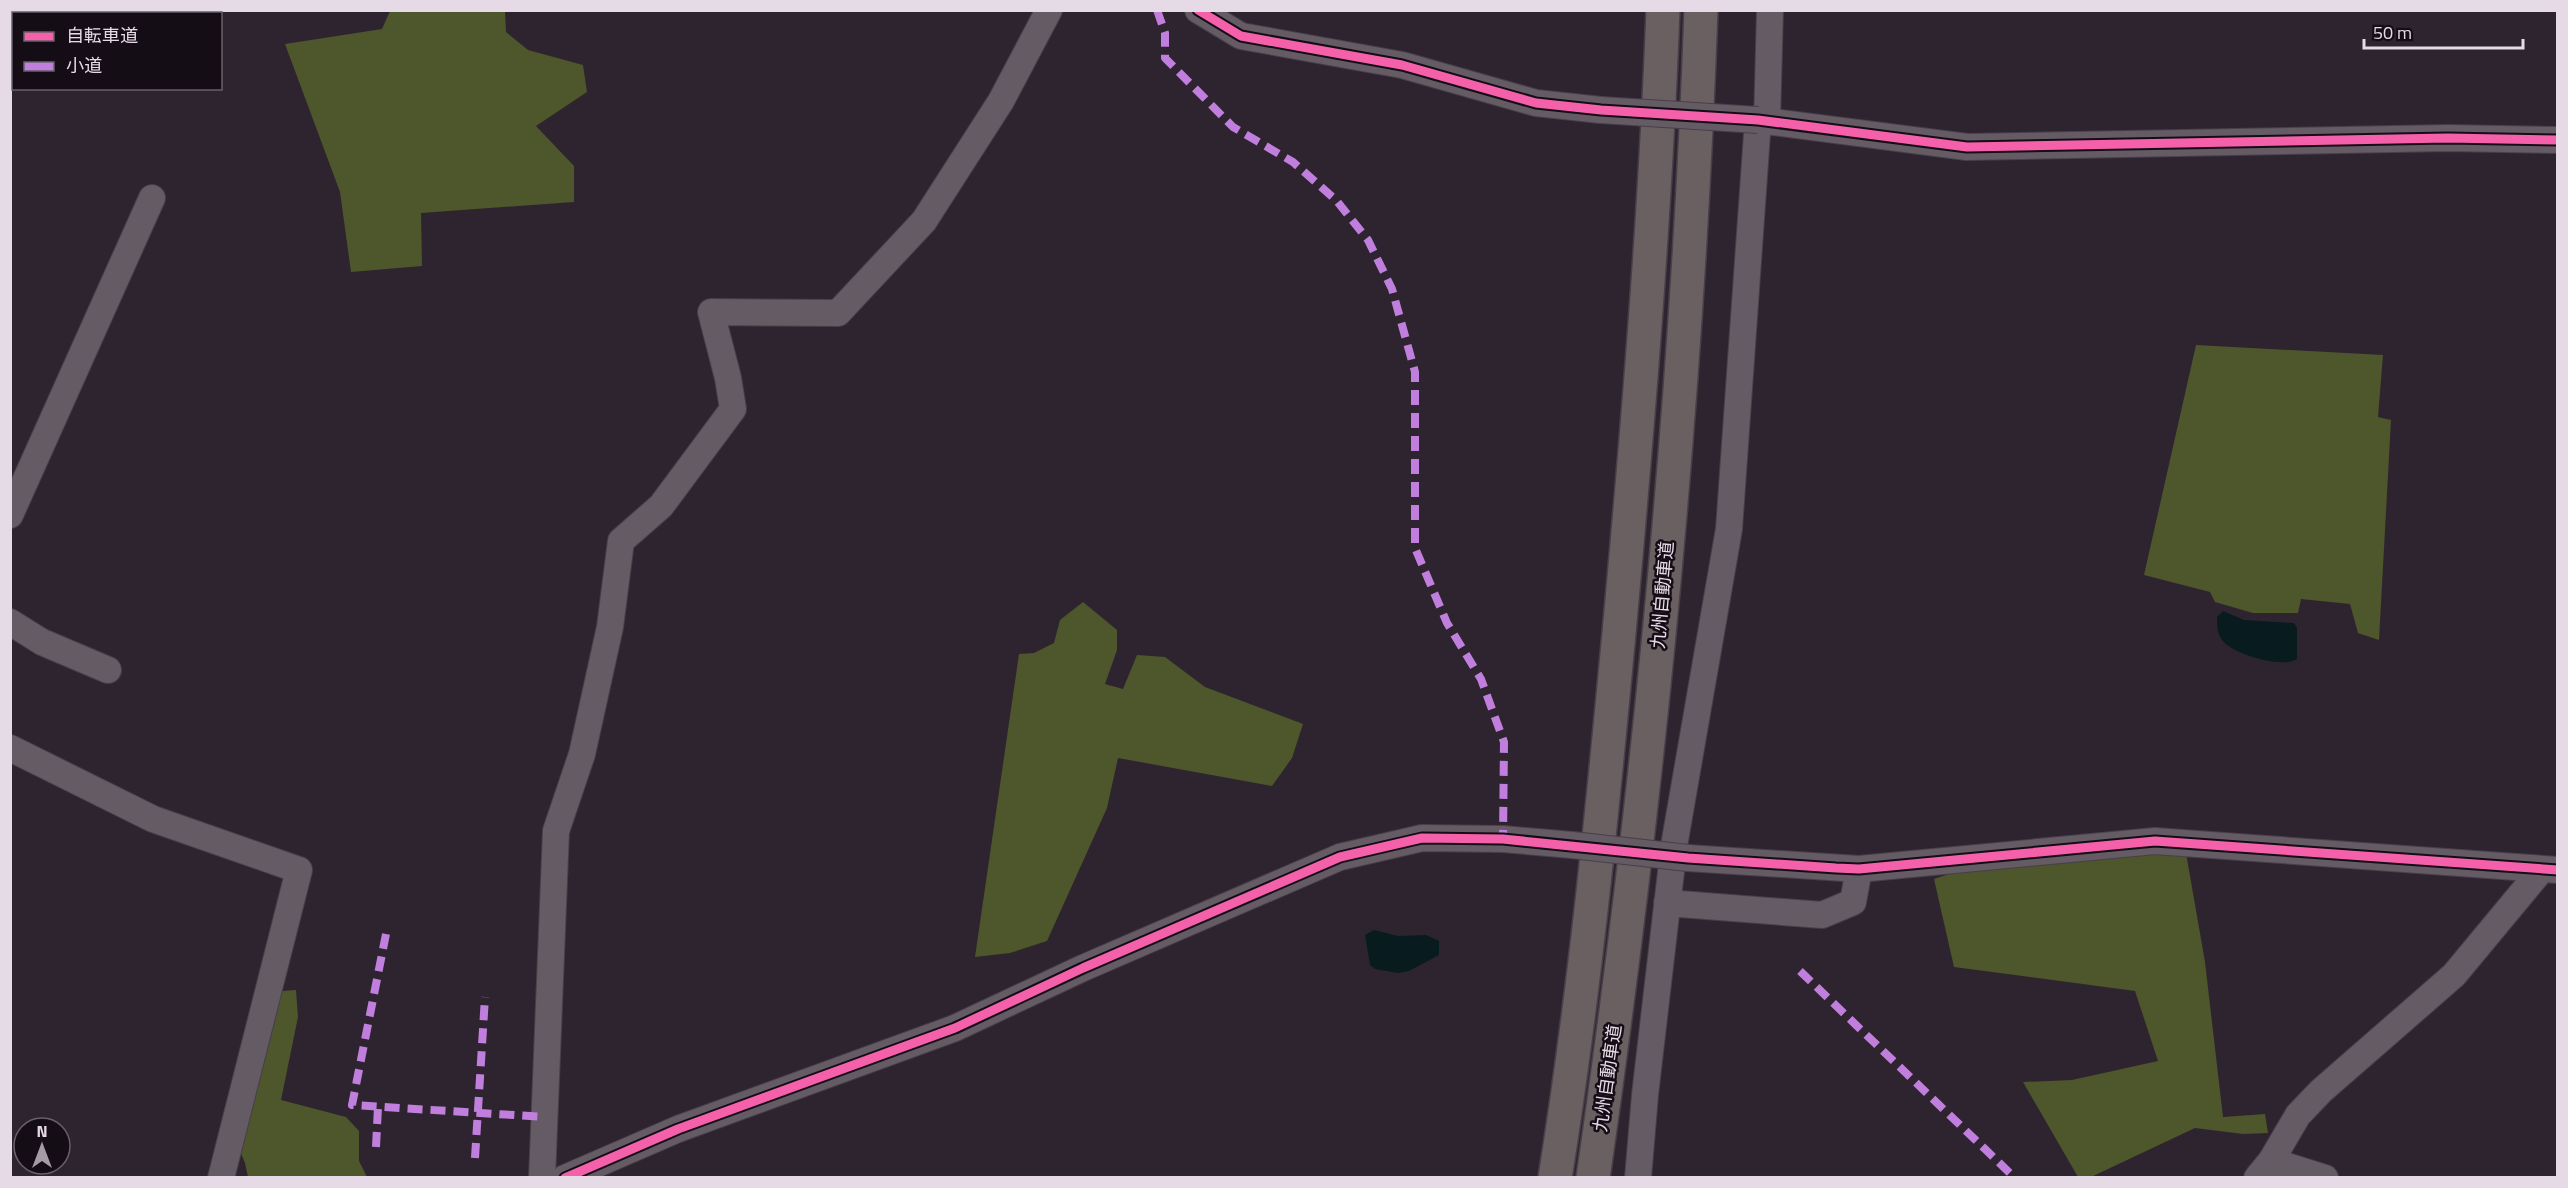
<svg xmlns="http://www.w3.org/2000/svg" width="2568" height="1188" font-family="'Titillium Web','Noto Sans JP',sans-serif">
<rect width="100%" height="100%" fill="#2e242f"/>
<g fill="#4e562c">
<path d="M390,11H505L506,32L528,50L583,65L587,92L536,126L574,166V202L421,213L422,266L351,272L340,192L285,44L382,29Z"/>
<path d="M2196,345L2383,355L2378,417L2391,420L2379,640L2358,633L2350,604L2301,599L2298,613H2253L2215,602L2210,592L2144,575Z"/>
<path d="M1083,602L1117,630V650L1105,684L1123,689L1137,655L1165,657L1205,687L1303,724L1292,758L1272,786L1118,758L1107,808L1047,941L1010,953L975,957L1019,654L1034,653L1054,643L1060,620Z"/>
<path d="M2143,851L2186,853L2205,962L2223,1117L2265,1114L2268,1133L2243,1134L2195,1128L2091,1177H2078L2023,1082L2072,1080L2158,1061L2135,991L1954,967L1934,879L1988,861Z"/>
<path d="M296,990L298,1017L281,1100L346,1117L359,1131V1161L367,1177H248L245,1163L238,1146L270,1010L282,991Z"/>
</g>
<g fill="#081b1f">
<path d="M2223,611L2244,620L2294,623L2297,628V659C2282,669 2232,654 2222,640C2217,633 2217,625 2217,617Z"/>
<path d="M1374,930L1398,936L1426,935L1439,941V955L1409,971L1398,973L1375,969L1370,965L1365,935Z"/>
</g>
<g fill="none" stroke-linecap="round" stroke-linejoin="round">
<defs>
<g id="minor">
<path d="M1198,10L1241,36L1402,65L1536,103L1601,110"/>
<path d="M1767,122L1770,10"/>
<path d="M10,515L152,198"/>
<path d="M10,622L42,642L108,670"/>
<path d="M10,748L153,819L299,870L221,1178"/>
<path d="M1688,858L1859,869L2155,841L2558,870"/>
<path d="M1667,903L1822,915L1853,902L1859,869"/>
<path d="M2271,1161L2325,1178"/>
<path d="M542,1178L556,831L582,754L610,627L621,541L661,506L733,409L728,378L711,312L838,313L924,221L1001,101L1049,10"/>
<path d="M565,1178L678,1129L955,1028L1083,968L1340,857L1422,838L1503,839L1572,845"/>
<path d="M1638,1178L1645,1095L1674,846L1729,529L1758,120L1967,147L2448,138L2558,140"/>
<path d="M2257,1178L2271,1161L2298,1115L2321,1091L2454,975L2542,869"/>
</g>
<g id="highway">
<path d="M1555,1178C1584,997 1602,815 1619,633C1638,426 1655,219 1663,10"/>
<path d="M1593,1178C1649,791 1687,401 1701,10"/>
</g>
</defs>
<use href="#minor" stroke="#483f49" stroke-width="28"/>
<use href="#highway" stroke="#483f49" stroke-width="36"/>
<use href="#minor" stroke="#645b64" stroke-width="26"/>
<use href="#highway" stroke="#6a6061" stroke-width="33"/>
<defs>
<g id="minor-bridge">
<path d="M1601,110L1758,120"/>
<path d="M1572,845L1688,858"/>
</g>
</defs>
<use href="#minor-bridge" stroke="#483f49" stroke-width="28" stroke-linecap="butt"/>
<use href="#minor-bridge" stroke="#645b64" stroke-width="26"/>
<g stroke="#c07fdc" stroke-width="8" stroke-dasharray="15 8" stroke-linecap="butt">
<path d="M1157,10L1165,33V58L1233,127L1293,162L1336,200L1368,240L1392,289L1415,372V548L1447,623L1481,679L1504,742L1503,839"/>
<path d="M386,934L352,1105L545,1117"/>
<path d="M1800,971L2015,1178"/>
<path d="M376,1147L378,1107"/>
<path d="M475,1158L485,997"/>
</g>
<defs>
<g id="cycleway">
<path d="M1198,10L1241,36L1402,65L1536,103L1601,110L1758,120L1967,147L2448,138L2558,140"/>
<path d="M565,1178L678,1129L955,1028L1083,968L1340,857L1422,838L1503,839L1688,858L1836,868L1859,869L2155,841L2558,870"/>
</g>
</defs>
<use href="#cycleway" stroke="#150d16" stroke-width="13"/>
<use href="#cycleway" stroke="#f560ab" stroke-width="9"/>
</g>
<g text-anchor="middle" dominant-baseline="central" stroke-width="5" stroke-linejoin="round" paint-order="stroke">
<g font-size="18" fill="#e7dae7" stroke="#150d16">
<text transform="translate(1662 595) rotate(-85)">九州自動車道</text>
<text transform="translate(1607 1078) rotate(-82)">九州自動車道</text>
</g>
</g>
<rect width="2568" height="1188" fill="none" stroke="#e7dae7" stroke-width="24"/>
<rect x="12" y="12" width="210" height="78" fill="#150d16" stroke="#695f6a" stroke-width="1.5"/>
<rect x="24" y="32" width="30" height="9" fill="#f560ab" stroke="#695f6a" stroke-width="1.5"/>
<text x="66" y="42" font-size="18" fill="#e7dae7">自転車道</text>
<rect x="24" y="62" width="30" height="9" fill="#c07fdc" stroke="#695f6a" stroke-width="1.5"/>
<text x="66" y="72" font-size="18" fill="#e7dae7">小道</text>
<g transform="translate(42 1146)"><circle r="28" fill="#150d16" stroke="#695f6a" stroke-width="1.5"/>
<path d="M0-4.5L10 22L0 15L-10 22Z" fill="#a69aa7"/>
<text y="-9" font-size="16" font-weight="bold" text-anchor="middle" fill="#e7dae7">N</text>
</g>
<path d="M2364 39v9h159v-9" fill="none" stroke="#e7dae7" stroke-width="3"/>
<text x="2373" y="39" font-size="18" fill="#e7dae7" stroke="#150d16" stroke-width="4.5" paint-order="stroke">50 m</text>
</svg>
